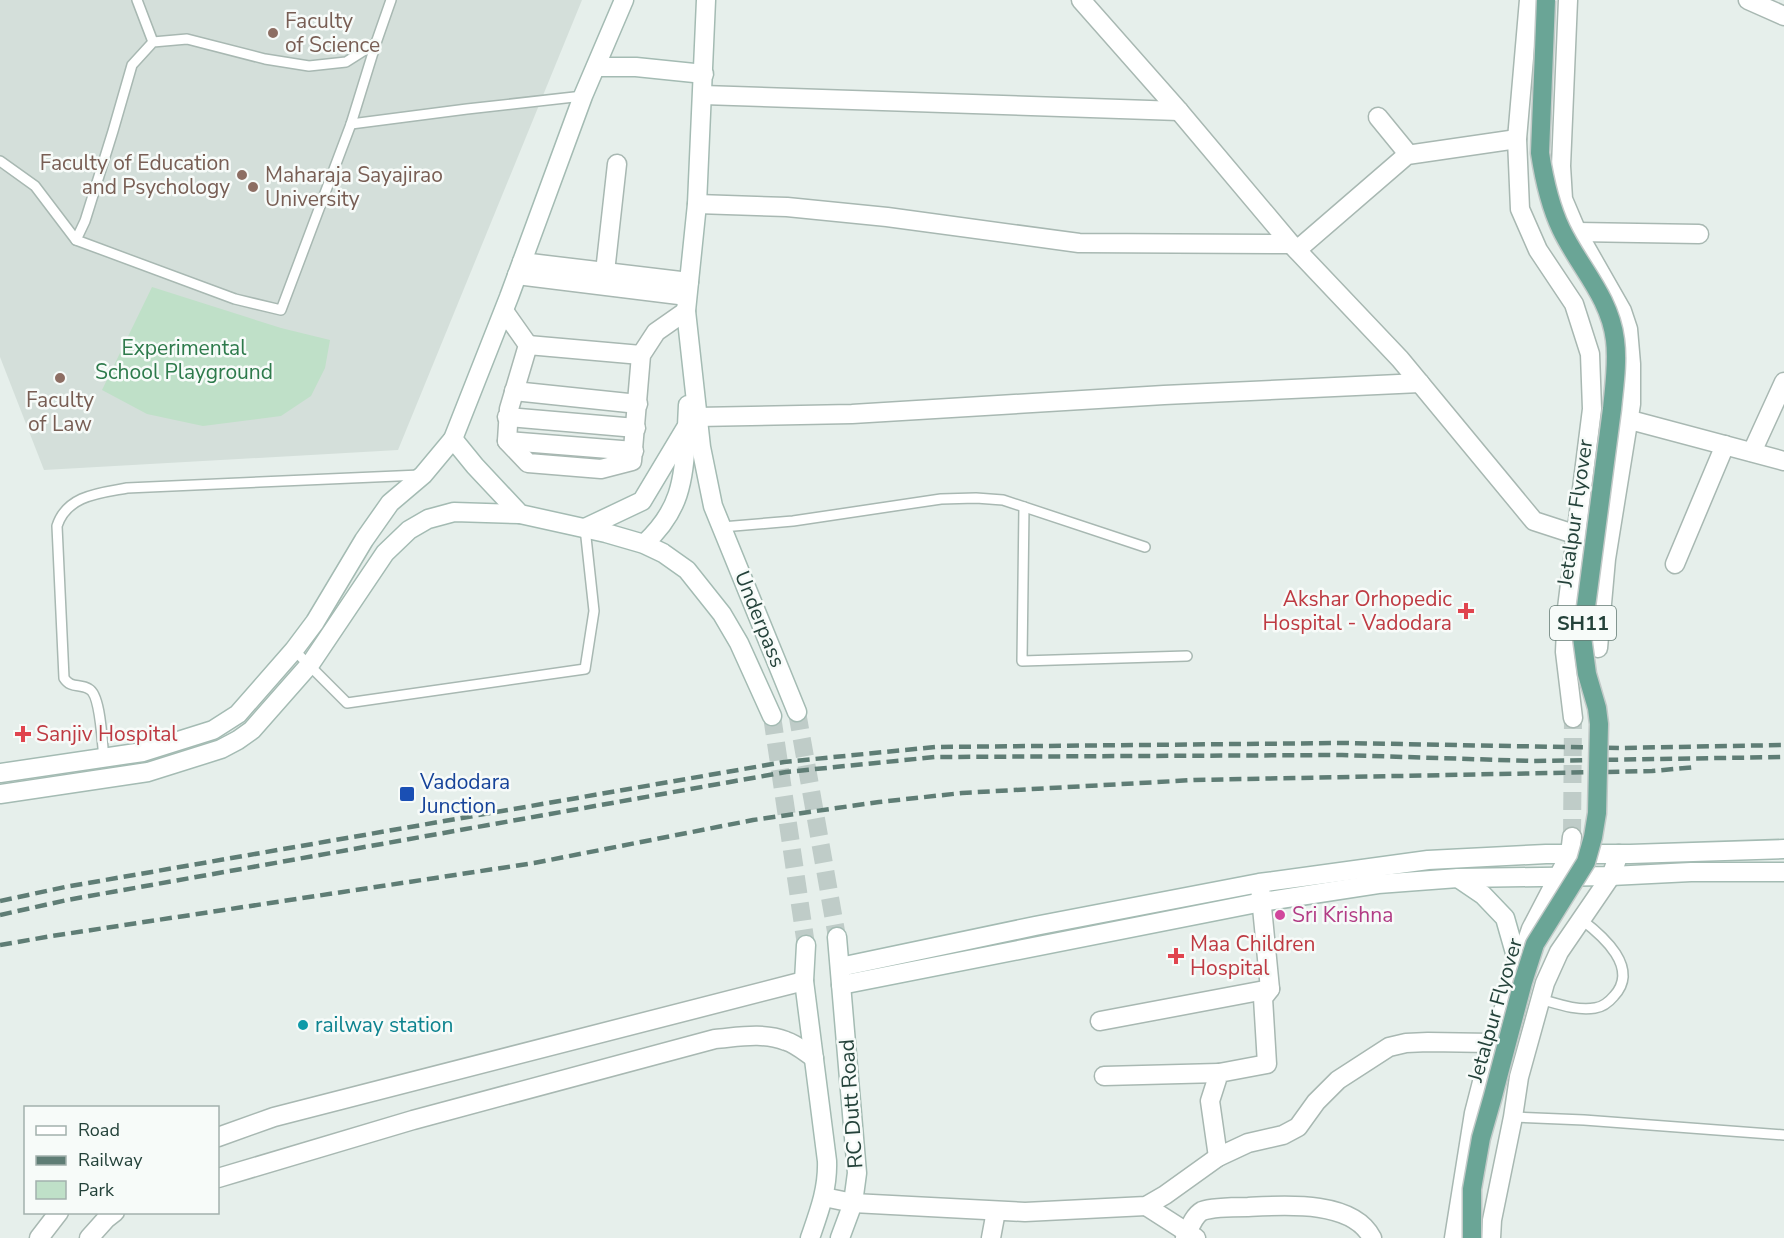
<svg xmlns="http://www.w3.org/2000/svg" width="1784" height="1238" font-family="'Nunito Sans',sans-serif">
<rect width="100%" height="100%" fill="#e6efeb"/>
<path fill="#d4dfda" d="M0,0H582L398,450L44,470L0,357Z"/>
<path fill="#bfe0c8" d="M152,287L281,328L330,340L325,368L311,396L281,416L203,426L147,414L102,390Z"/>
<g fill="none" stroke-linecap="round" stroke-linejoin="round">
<path stroke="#bfccc8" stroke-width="18" stroke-dasharray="18 9" stroke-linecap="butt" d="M1572,837L1573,718"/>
<g stroke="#bfccc8" stroke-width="18" stroke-dasharray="18 9" stroke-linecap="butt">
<path d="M797,712L837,937"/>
<path d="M772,716L806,945"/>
</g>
<defs>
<g id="service">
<path d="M137,0L153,42"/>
<path d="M351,124L467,109L583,96"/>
<path d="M0,161L35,186L76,240L235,299L281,310L351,124L376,43L391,0"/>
<path d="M76,240L85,221L113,131L132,65L153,42L187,39L265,59L309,66L346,62L376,43"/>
<path d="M1024,507L1022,661L1187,656"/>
<path d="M722,527L793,521L941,499L976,498L1003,500L1145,547"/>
<path d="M294,650L347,703L585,669L594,611L585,528"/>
<path d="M104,758C102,744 101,695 89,689C80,683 71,689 64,678L57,526C67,495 100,493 127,488L420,475"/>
<path d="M1540,999C1558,1004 1577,1011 1595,1008C1603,1007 1609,1002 1614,996C1640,968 1603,936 1582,920"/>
<path d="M1513,1117L1584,1120L1784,1135"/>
</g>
<g id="minor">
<path d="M1081,0L1179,111L1291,244L1400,359L1534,521L1577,535"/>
<path d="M1529,0L1517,139L1520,209L1538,250L1574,304L1590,354L1592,409L1567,608L1565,652L1573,718"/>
<path d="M1568,0L1561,166L1563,199L1577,232L1622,311L1628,329L1631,364V404L1606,559L1598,648"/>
<path d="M1748,0L1784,16"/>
<path d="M703,95L1179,111"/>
<path d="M1378,117L1405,150L1407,155"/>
<path d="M697,204L787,207L887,217L1079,243L1291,244"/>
<path d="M1577,232L1699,234"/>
<path d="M1297,250L1407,155L1517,139"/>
<path d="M522,262L689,282"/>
<path d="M605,272L617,164"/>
<path d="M517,275L687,296"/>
<path d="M504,311L528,345L509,409L507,441L528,463L601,469L632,461L641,355L656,332L686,311"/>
<path d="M528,345L641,355"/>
<path d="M514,391L638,404"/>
<path d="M507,417L636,428"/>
<path d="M697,417L852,414L1164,395L1420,383"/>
<path d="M1619,417L1784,461"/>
<path d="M507,441L634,451"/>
<path d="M1752,452L1784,382"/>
<path d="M1675,564L1725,445"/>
<path d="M1570,854L1572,837"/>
<path d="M1100,1021L1270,989"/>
<path d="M1104,1076L1219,1073"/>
<path d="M1218,1157L1210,1101L1219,1073L1267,1064L1263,998L1270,989L1260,887"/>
<path d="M824,1197L853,1203L1025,1212L1146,1206L1165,1195L1218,1157L1248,1143L1283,1135L1298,1127L1316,1102L1338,1080L1389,1047L1406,1043L1428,1042L1492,1043"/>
<path d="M1146,1206L1196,1238"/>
<path d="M991,1238L996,1211"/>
<path d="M1185,1238C1189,1230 1193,1216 1202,1211C1213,1207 1236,1207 1248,1207C1285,1205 1353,1200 1372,1238"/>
</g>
<g id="tertiary">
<path d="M218,1137L274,1117L804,981"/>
<path d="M218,1178L413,1120L715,1039C739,1037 763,1032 786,1041C796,1044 805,1052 814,1058"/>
<path d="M39,1238L59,1212"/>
<path d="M89,1238L106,1219L115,1212"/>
<path d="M1454,1238L1474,1113L1492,1043L1531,929L1570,854"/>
<path d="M1491,1238L1492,1220L1513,1117L1519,1077L1545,983L1559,952L1611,876L1619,854"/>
</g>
<g id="secondary">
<path d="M706,0L697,204L686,311L701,447L713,506L797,712"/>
<path d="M596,67H636L704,74"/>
<path d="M453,439L475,466L520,514L606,533L644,544L663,553L687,570L722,614L739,643L772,716"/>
<path d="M585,528L642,501L687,426L688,405"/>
<path d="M644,544C683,508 683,478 687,429"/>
<path d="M0,773L143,752L213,730L238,714L294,650L315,622L364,540L390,503L423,475L453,439L509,297L583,96L624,0"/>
<path d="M0,794L148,772L221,749L238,740L252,730L311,663L385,553L409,530L428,519L454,512L520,514"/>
<path d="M1458,878L1483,895L1505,918L1519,967"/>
<path d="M837,937L857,1173L853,1203L840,1238"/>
<path d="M806,945L804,981L827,1161C828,1189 819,1212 810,1238"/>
<path d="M840,967L1035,926L1259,883L1428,860L1546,854H1630L1784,849"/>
<path d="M841,985L1262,902L1378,884L1458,878L1611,876L1691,872H1784"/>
</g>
</defs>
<use href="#service" stroke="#a8b8b2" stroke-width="12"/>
<use href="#minor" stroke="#a8b8b2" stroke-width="21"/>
<use href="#tertiary" stroke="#a8b8b2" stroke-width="21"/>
<use href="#secondary" stroke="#a4bbb3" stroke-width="21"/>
<use href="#service" stroke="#fff" stroke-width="9"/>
<use href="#minor" stroke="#fff" stroke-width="18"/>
<use href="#tertiary" stroke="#fff" stroke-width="18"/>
<use href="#secondary" stroke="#fff" stroke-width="18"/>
<g stroke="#5f7d75" stroke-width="4.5" stroke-dasharray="12 6" stroke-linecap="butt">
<path d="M0,901L65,887L784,762L935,747L1343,743L1620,748L1784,745"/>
<path d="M0,915L67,900L786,772L935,757L1342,755L1533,761L1784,757"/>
<path d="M0,945L52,936L534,863L753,820L879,802L962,793L1194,780L1652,771L1697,767"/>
</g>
<defs>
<path id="primary-bridge" d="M1472,1238V1189L1481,1138L1493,1096L1523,982L1535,944L1586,862L1593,837L1597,813L1599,724L1597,708L1587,674L1582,637L1612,409C1614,387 1618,363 1615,340C1610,297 1579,267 1561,229C1550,206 1544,179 1540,153L1546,0"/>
</defs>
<use href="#primary-bridge" stroke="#c2cac8" stroke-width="21" stroke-linecap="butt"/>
<use href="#primary-bridge" stroke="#6aa596" stroke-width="18"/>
</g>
<g fill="#8d6e63" stroke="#f7fbf9" stroke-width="2">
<circle cx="273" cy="33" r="6"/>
<circle cx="242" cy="175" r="6"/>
<circle cx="253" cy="187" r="6"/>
<circle cx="60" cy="378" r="6"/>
</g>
<g fill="#e0444e" stroke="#f7fbf9" stroke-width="2">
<path d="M1463 602h6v6h6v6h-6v6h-6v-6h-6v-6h6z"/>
<path d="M20 725h6v6h6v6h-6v6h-6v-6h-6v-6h6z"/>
<path d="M1173 947h6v6h6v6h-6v6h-6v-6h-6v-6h6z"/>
</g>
<rect fill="#1a4fb4" stroke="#f7fbf9" stroke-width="2" x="399" y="786" width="16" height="16" rx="3"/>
<circle fill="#d1479c" stroke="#f7fbf9" stroke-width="2" cx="1280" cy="915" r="6"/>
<circle fill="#0f9aa8" stroke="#f7fbf9" stroke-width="2" cx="303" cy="1025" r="6"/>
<g text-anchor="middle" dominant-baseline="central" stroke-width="5" stroke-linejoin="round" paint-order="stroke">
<rect fill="#f7fbf9" stroke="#637a73" stroke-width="1.5" x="1550" y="606" width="66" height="34" rx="4.5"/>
<g font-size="20" font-weight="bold" fill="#24423a">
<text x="1583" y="623">SH11</text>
</g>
<g font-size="21" fill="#785e54" stroke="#f7fbf9" text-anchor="start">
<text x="285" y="21">Faculty<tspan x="285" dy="24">of Science</tspan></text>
<text x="230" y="163" text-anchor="end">Faculty of Education<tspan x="230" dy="24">and Psychology</tspan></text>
<text x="265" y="175">Maharaja Sayajirao<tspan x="265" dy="24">University</tspan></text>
<text x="60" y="400" text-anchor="middle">Faculty<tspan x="60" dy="24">of Law</tspan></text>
</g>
<g font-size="21" fill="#2d7a4b" stroke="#f7fbf9">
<text x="184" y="348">Experimental<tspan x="184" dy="24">School Playground</tspan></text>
</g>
<g font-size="21" fill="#24423a" stroke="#f7fbf9">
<text transform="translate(1575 513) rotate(-82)">Jetalpur Flyover</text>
<text transform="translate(760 619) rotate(68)">Underpass</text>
<text transform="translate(1495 1010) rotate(-74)">Jetalpur Flyover</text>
<text transform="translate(851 1104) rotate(-94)">RC Dutt Road</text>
</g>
<g font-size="21" fill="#be3a42" stroke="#f7fbf9" text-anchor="start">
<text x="1452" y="599" text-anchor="end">Akshar Orhopedic<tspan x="1452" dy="24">Hospital - Vadodara</tspan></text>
<text x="36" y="734">Sanjiv Hospital</text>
<text x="1190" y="944">Maa Children<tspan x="1190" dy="24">Hospital</tspan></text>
</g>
<g font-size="21" fill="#164399" stroke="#f7fbf9" text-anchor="start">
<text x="420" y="782">Vadodara<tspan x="420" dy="24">Junction</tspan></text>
</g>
<g font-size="21" fill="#b23c85" stroke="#f7fbf9" text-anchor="start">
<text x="1292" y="915">Sri Krishna</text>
</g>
<g font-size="21" fill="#0d838f" stroke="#f7fbf9" text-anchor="start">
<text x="315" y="1025">railway station</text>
</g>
</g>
<rect x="24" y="1106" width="195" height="108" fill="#f7fbf9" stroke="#a3b1ad" stroke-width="1.5"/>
<rect x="36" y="1126" width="30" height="9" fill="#ffffff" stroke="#a3b1ad" stroke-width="1.5"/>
<text x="78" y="1136" font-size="18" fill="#24423a">Road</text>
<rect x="36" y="1156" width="30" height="9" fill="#5f7d75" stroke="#a3b1ad" stroke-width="1.5"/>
<text x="78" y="1166" font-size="18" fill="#24423a">Railway</text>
<rect x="36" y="1181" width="30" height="18" fill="#bfe0c8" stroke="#a3b1ad" stroke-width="1.5"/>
<text x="78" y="1196" font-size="18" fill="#24423a">Park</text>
</svg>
